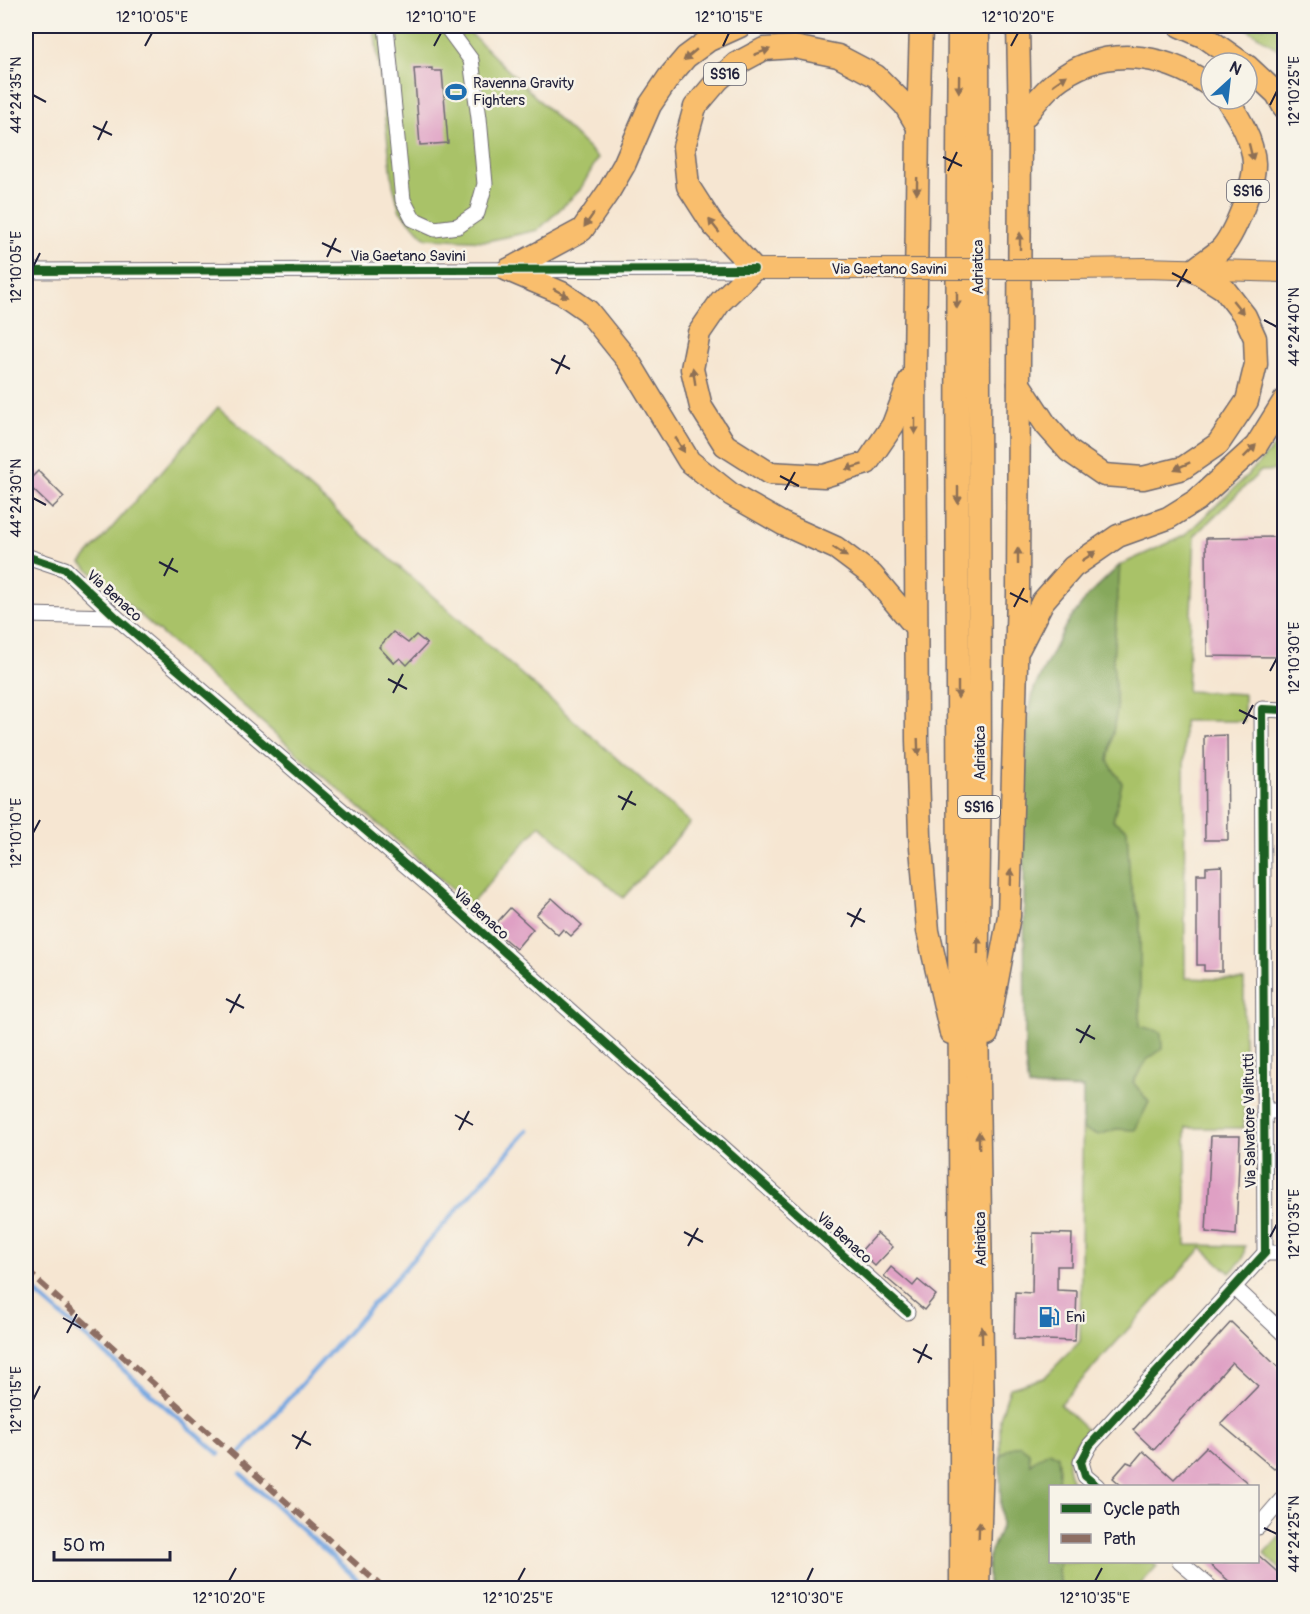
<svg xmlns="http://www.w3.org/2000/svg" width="1310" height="1614" font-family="Pangolin,sans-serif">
<rect width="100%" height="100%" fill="#f7f3e8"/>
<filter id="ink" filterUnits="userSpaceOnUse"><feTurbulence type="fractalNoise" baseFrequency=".0167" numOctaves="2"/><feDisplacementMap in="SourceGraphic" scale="12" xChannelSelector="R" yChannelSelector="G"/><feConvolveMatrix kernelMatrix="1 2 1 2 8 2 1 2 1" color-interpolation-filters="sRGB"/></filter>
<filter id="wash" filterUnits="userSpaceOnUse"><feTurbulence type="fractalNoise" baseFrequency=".008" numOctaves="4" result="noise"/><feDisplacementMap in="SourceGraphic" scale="24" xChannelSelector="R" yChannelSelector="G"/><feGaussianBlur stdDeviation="1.35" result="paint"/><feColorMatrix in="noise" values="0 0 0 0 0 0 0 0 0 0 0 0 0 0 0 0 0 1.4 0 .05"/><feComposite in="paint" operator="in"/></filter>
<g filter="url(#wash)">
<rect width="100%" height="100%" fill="#f6e6d2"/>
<g fill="#a9c267" stroke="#667251" stroke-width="1.5">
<path d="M374,26H463L598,158L580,190L538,230L487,241L426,238L400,211L393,185Z"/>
<path d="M1243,26H1284V56L1282,52Z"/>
<path d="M218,407L690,823L623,898L540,825L470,905L81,563Z"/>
<path d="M1284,436V470L1261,471L1195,535L1187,691L1244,694V721H1184L1185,978L1244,980V1128H1186V1245L1245,1246L1243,1259L1230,1273L1202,1248L1060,1404L1087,1430C1069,1451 1061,1460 1075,1486H1050V1562H1152L1157,1566L1137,1588H988V1559L1001,1527L1000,1418L1010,1388L1044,1378L1080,1341L1083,1089L1028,1087L1025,1058L1024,840L1027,724L1034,689L1066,625L1088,596L1120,565L1184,536L1246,477Z"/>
<path d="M1284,1532V1573L1264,1554Z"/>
</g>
<g fill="#86a85c" stroke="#54654c" stroke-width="1.5">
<path d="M1120,565L1113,661L1117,709L1108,761L1122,783L1113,821L1127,829L1130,883L1140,918V1026L1161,1032L1162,1049L1147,1060L1133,1082L1149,1102L1135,1130L1116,1129L1099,1135L1083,1130V1088L1028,1087L1025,1058L1024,840L1027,724L1034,689L1066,625L1088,596Z"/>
<path d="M1020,1445L1029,1452L1030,1464L1039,1457L1050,1451L1058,1456L1059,1466L1058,1486H1050V1562H1060L1058,1571L1061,1585L1065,1588H988V1559L1001,1527L1000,1456L1008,1449Z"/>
</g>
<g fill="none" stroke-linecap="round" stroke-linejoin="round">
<g stroke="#76a7e1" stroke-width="4.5">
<path d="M26,1284L219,1454"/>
<path d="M241,1452L528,1130"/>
<path d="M241,1474L367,1588"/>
</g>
</g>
<g id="blocks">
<g fill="#dfa0c4">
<path d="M432,68V71H442L448,143L420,145L414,69Z"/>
<path d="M38,471L64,497L52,508L26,483Z"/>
<path d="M1284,537V657L1207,656L1206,538Z"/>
<path d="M393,632L408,643L416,635L427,644L407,665L400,658L394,663L379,647Z"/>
<path d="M1227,735L1228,840H1205L1204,736Z"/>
<path d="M1222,866V971H1204V965H1197V874H1206V867Z"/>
<path d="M552,898L582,925L571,936L563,929L558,935L536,915Z"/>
<path d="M510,908L533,929L516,949L492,928Z"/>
<path d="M1211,1136H1240L1236,1235L1206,1232Z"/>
<path d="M877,1233L893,1247L875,1266L860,1252Z"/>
<path d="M1033,1233L1072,1234L1071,1266H1057V1290L1077,1291L1075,1341L1014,1339L1015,1292L1032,1293Z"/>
<path d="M891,1267L913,1286L918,1280L936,1295L924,1310L884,1276Z"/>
<path d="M1231,1322L1284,1373V1457L1274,1469L1221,1424L1258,1386L1232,1362L1154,1450L1133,1430Z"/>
<path d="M1206,1447L1251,1486H1122L1113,1478L1127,1462L1132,1464L1143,1451L1174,1479Z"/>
<path d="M1257,1554L1284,1578V1588H1237L1207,1562H1257Z"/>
</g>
</g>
</g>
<g filter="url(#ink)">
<use href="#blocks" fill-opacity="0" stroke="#6c6770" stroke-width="1.5"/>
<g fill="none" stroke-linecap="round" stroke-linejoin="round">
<defs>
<g id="minor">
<path d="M386,26L403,200L413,219L435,229L458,226L477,213L485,184L479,118L471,60L446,26"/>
<path d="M26,271L754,269"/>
<path d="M26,556L65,569L116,617L437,892L907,1312"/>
<path d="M26,615L116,617"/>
<path d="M1264,1111H1284"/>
<path d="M1265,1253H1284"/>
<path d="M1234,1287L1284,1334"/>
<path d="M1097,1486L1085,1476L1081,1462L1090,1445L1265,1253L1262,709L1284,710"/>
<path d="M1258,1527L1284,1497"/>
<path d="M1180,1562L1211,1588"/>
</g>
<g id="major">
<path d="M754,269H864"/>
<path d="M1070,269L1144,268L1284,272"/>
</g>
<g id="highway">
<path d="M921,26L918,127L915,367L917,740L920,835L928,931L951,1033"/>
<path d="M959,26C954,546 962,1067 961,1588"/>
<path d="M1180,26L1205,37L1242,63"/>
<path d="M1247,66L1277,94L1284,107"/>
<path d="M1020,123C1030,110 1040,95 1053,84C1103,44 1161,52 1211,86"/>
<path d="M508,270L562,293L588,311L629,362L689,461L732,495L783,524L836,548L872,575L915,626"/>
<path d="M508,270L582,230L609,191L624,165L650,105L669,77L686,57L709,40L740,26"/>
<path d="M910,380L893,425L867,463L824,476L769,473L725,445L701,407L692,369L699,333L721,301L754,269L713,225L688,186L684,147L695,107L718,80L736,64L764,49L794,47L838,56L876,76L905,105L918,127"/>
<path d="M1019,384L1046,425L1069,451L1104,475L1143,478L1183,468L1218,444L1247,401L1256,364L1255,338L1245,316L1224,289L1194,270C1202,263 1212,257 1220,250C1234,236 1255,183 1254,163C1253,140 1239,118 1227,99"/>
<path d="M1019,648L1043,601L1073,567L1118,536L1168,518L1197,500L1256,446L1284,401"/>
<path d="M987,1034L1009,916L1018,594L1020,123L1018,26"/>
<path d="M978,1588L983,1423L977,1013L980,766L978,26"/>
</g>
</defs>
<use href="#minor" stroke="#6c6770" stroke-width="17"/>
<use href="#major" stroke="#6c6770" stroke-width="22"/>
<use href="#highway" stroke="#6c6770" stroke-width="25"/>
<use href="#minor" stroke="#fff" stroke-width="15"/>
<use href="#major" stroke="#f9be6d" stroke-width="20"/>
<use href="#highway" stroke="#f9be6d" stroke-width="22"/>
<defs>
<path id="major-bridge" d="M864,269H1070"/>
</defs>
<use href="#major-bridge" stroke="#6c6770" stroke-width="22" stroke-linecap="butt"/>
<use href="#major-bridge" stroke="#f9be6d" stroke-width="20"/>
<path stroke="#8d6e63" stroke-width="6" stroke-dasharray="12 6" stroke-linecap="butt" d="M26,1270L383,1588"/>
<defs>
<g id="cycleway">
<path d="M26,271L754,269"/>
<path d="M26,556L65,569L116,617L437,892L907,1312"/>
<path d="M1097,1486L1085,1476L1081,1462L1090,1445L1265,1253L1262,709L1284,710"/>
</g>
</defs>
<use href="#cycleway" stroke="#f7f3e8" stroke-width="11"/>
<use href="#cycleway" stroke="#1b5e20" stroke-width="8"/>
</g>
<defs><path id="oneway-solid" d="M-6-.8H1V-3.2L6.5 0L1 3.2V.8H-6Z" transform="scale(1.5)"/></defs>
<g fill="#8e7054">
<use href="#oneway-solid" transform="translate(762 52) rotate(-20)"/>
<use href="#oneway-solid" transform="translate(690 55) rotate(140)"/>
<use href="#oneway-solid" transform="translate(1060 80) rotate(-35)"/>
<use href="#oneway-solid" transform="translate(959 84) rotate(91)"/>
<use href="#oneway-solid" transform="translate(1251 152) rotate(76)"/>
<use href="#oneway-solid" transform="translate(917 186) rotate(91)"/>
<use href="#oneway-solid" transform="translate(589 220) rotate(125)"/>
<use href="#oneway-solid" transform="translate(714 226) rotate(-128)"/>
<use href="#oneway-solid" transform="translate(1020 241) rotate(-90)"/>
<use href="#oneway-solid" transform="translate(561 293) rotate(29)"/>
<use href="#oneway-solid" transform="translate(957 300) rotate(90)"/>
<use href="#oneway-solid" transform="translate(1238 307) rotate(51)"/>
<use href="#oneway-solid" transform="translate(694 376) rotate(-99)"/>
<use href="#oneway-solid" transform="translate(915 426) rotate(90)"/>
<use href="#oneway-solid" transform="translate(680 445) rotate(59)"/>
<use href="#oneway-solid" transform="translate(1250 451) rotate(-45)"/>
<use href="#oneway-solid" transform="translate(1182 466) rotate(156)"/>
<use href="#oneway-solid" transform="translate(854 467) rotate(163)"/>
<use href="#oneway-solid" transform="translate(958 495) rotate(90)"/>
<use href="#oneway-solid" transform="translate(840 552) rotate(34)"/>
<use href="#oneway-solid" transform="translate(1018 556) rotate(-90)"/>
<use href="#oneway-solid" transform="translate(1089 556) rotate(-34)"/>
<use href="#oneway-solid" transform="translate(958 690) rotate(90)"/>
<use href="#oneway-solid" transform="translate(918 747) rotate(88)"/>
<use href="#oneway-solid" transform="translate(1011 877) rotate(-88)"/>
<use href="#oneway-solid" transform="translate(978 945) rotate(-89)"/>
<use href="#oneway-solid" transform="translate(979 1140) rotate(-91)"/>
<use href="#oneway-solid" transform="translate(982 1335) rotate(-91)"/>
<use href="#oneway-solid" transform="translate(979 1530) rotate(-88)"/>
</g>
</g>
<path fill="none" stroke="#22223b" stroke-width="2" d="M145,46L152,33M434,46L441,33M723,46L729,33M1011,46L1018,33M33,95L46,102M1270,105L1277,91M93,126L112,135M98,140L107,121M943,157L962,166M948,171L957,152M322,243L341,252M327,257L336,238M33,267L40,253M1172,273L1191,283M1177,287L1187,269M1264,320L1277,327M551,359L570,369M556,374L565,355M780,476L799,486M785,490L795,472M33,498L46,505M159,562L178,572M164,576L173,558M1010,593L1028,602M1014,607L1024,588M1270,671L1277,658M388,679L407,689M393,693L403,674M1239,710L1257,719M1243,724L1253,705M618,796L636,805M622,810L632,791M33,833L40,820M847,913L865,922M851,927L861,908M226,999L244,1008M230,1013L240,994M1076,1029L1095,1039M1080,1043L1090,1025M455,1115L473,1125M459,1130L469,1111M684,1232L703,1242M1270,1237L1277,1224M688,1246L698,1228M63,1318L81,1328M67,1333L77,1314M913,1349L932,1359M918,1363L927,1344M33,1400L40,1386M292,1435L311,1445M296,1449L306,1431M1264,1528L1277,1534M229,1581L236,1568M518,1581L525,1568M807,1581L813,1568M1095,1581L1102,1568"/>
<defs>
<symbol id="stadium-bare" viewBox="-9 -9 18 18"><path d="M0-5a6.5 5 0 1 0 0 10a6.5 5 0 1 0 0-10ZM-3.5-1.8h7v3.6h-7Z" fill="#1f6fb2" stroke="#f7f3e8" stroke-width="2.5" paint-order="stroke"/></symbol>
<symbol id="fuel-bare" viewBox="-9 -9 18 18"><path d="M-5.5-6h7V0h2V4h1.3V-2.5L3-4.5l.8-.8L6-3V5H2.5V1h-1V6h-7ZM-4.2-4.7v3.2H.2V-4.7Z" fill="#1f6fb2" stroke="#f7f3e8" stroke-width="2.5" paint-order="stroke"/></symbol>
</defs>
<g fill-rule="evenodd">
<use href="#stadium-bare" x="441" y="77" width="30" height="30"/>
<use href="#fuel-bare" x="1034" y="1302" width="30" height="30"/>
</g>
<g text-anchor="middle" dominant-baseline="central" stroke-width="5" stroke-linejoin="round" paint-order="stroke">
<g fill="#f7f3e8" stroke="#62616f" stroke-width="1.5">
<rect x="704" y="63" width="42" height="22" rx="4.5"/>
<rect x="1227" y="180" width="42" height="22" rx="4.5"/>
<rect x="958" y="796" width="42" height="22" rx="4.5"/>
</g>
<g font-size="14" font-weight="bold" fill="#22223b">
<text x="725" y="74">SS16</text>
<text x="1248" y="191">SS16</text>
<text x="979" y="807">SS16</text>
</g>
<g font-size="15" fill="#22223b" stroke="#f7f3e8" text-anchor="start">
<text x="473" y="83">Ravenna Gravity<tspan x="473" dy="17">Fighters</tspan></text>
<text x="1066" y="1317">Eni</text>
</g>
<g font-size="15" fill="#22223b" stroke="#f7f3e8">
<text x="408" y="256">Via Gaetano Savini</text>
<text transform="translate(978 267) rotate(-90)">Adriatica</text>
<text x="889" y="269">Via Gaetano Savini</text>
<text transform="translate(114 596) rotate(42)">Via Benaco</text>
<text transform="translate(980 753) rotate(-90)">Adriatica</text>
<text transform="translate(481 914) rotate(42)">Via Benaco</text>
<text transform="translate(1250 1121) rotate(-91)">Via Salvatore Valitutti</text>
<text transform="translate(844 1238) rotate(42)">Via Benaco</text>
<text transform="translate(981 1239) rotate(-91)">Adriatica</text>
</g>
</g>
<rect width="1310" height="1614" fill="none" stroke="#f7f3e8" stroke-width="66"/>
<rect x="1049" y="1485" width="210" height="78" fill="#f7f3e8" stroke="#a29fa3" stroke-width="1.5"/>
<rect x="1061" y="1504" width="30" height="9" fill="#1b5e20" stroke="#a29fa3" stroke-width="1.5"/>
<text x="1103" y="1515" font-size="18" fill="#22223b">Cycle path</text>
<rect x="1061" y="1534" width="30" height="9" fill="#8d6e63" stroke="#a29fa3" stroke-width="1.5"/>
<text x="1103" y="1545" font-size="18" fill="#22223b">Path</text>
<g transform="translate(1229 81) rotate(27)"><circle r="28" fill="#f7f3e8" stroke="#a29fa3" stroke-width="1.5"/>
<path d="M0-4.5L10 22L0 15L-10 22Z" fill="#1f6fb2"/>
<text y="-9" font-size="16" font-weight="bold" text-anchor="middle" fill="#22223b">N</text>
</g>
<path d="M54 1551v9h116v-9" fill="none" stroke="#22223b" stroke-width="3"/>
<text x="63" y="1551" font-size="18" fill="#22223b" stroke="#f7f3e8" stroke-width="4.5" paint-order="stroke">50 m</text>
<rect x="33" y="33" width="1244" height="1548" fill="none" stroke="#22223b" stroke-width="2"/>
<g font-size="15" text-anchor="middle" fill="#22223b">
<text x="152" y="22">12°10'05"E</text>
<text x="441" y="22">12°10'10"E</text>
<text x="729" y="22">12°10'15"E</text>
<text x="1018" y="22">12°10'20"E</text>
<text transform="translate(1294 91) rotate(-90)" y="5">12°10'25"E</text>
<text transform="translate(16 95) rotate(-90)" y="5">44°24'35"N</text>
<text transform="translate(16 267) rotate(-90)" y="5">12°10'05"E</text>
<text transform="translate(1294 327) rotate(-90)" y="5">44°24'40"N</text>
<text transform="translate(16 498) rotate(-90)" y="5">44°24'30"N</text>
<text transform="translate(1294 658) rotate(-90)" y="5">12°10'30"E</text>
<text transform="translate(16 833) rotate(-90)" y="5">12°10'10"E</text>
<text transform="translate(1294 1224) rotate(-90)" y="5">12°10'35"E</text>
<text transform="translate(16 1400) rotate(-90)" y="5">12°10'15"E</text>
<text transform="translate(1294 1534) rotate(-90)" y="5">44°24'25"N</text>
<text x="229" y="1603">12°10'20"E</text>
<text x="518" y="1603">12°10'25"E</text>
<text x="807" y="1603">12°10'30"E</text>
<text x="1095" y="1603">12°10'35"E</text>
</g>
</svg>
